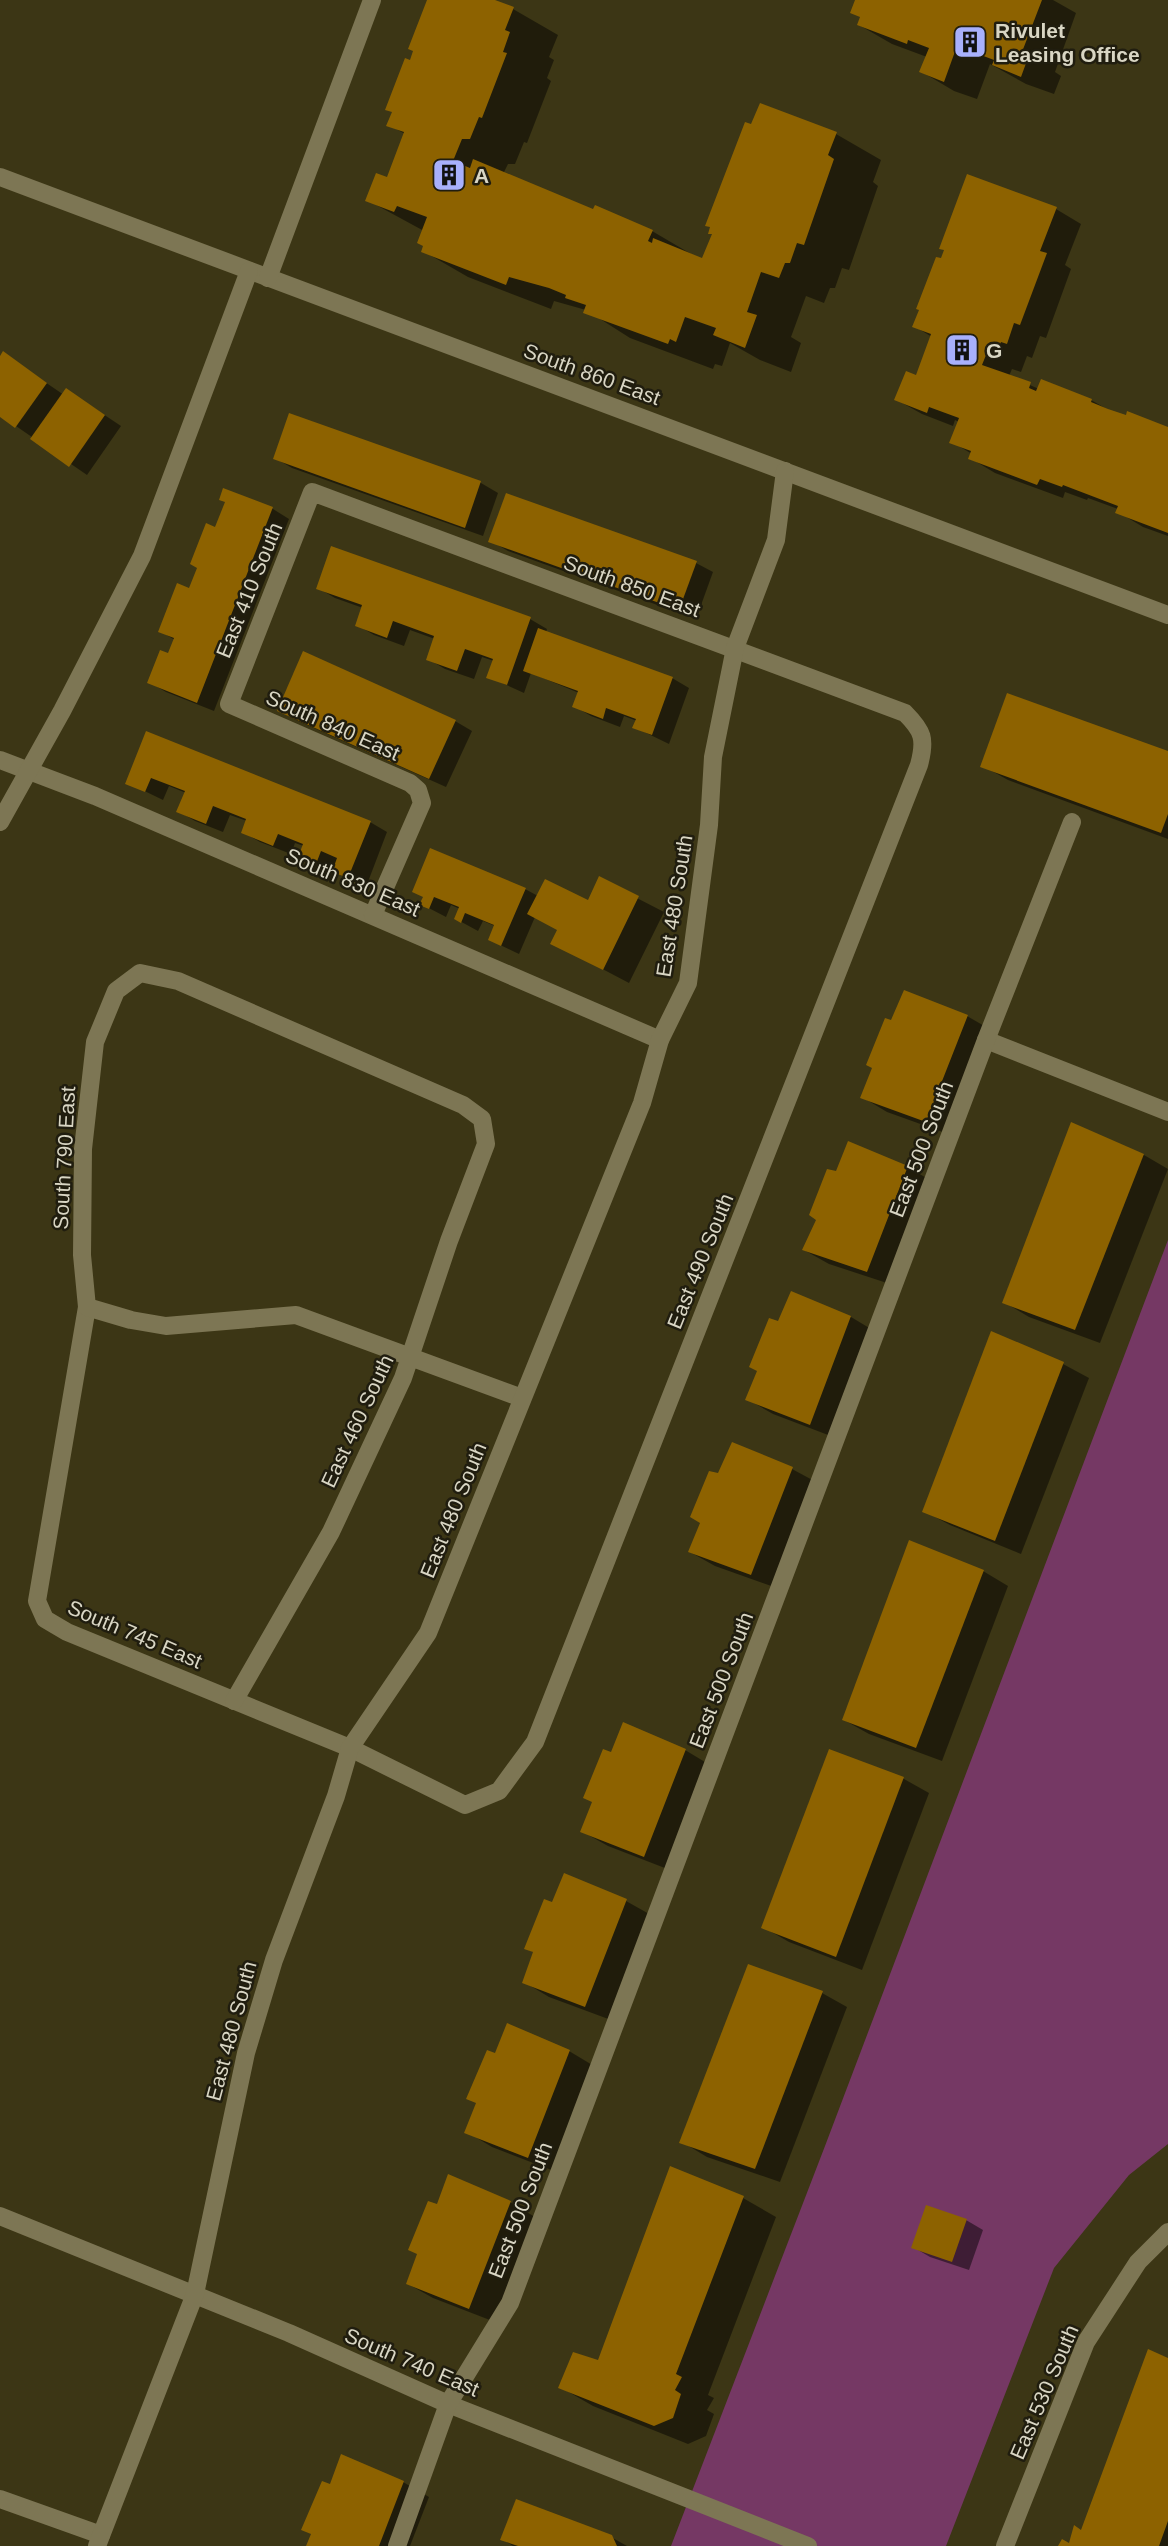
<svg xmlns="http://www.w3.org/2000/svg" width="1168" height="2546" font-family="Arial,sans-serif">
<rect width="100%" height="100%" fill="#3c3615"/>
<path fill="#753864" d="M1168,1240V2144L1129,2175L1054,2268L946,2546H671L825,2146Z"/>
<g fill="#0007">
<path d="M429,0H490L513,9L558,35L549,57L554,60L547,78L551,81L527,143L524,142L515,164H508L503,174L594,212L652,231L703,261L714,235L710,233L761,105L836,134L881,160L873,182L878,186L849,270L842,268L835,288H830L824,303L806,296L791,337L801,343L791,372L760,360L730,343L722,366L715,364L713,369L630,338L586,310L554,301L551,309L468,277L423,251L424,231L367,200L388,179L405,134L389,125L411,62Z"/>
<path d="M857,0H1053L1076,13L1055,72L1061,76L1054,94L1026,84L990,64L977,99L954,91L922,72L927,57L892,44L859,25L862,17Z"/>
<path d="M1056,209L1081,224L1065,265L1071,269L1046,338L1040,336L1032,358L1027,356L1021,372L1012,369L1009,376L1039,389L1091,400L1112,412L1168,429V536L1143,527L1118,512V509L1088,498L1087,500L1065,492L1063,498L995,473L970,458L972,454L952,442L959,422L955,420L953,426L922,414L897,400L917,378L932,337L914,326L942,260Z"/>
<path d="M4,354L64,395L67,390L121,426L87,475L0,415V359Z"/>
<path d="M290,415L481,483L498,493L483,536L292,468L275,458Z"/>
<path d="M224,490L273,509L289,519L214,711L166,692L149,682L169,655L175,640L160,631L190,590L227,502Z"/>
<path d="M491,541L696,563L713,572L696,619L508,551Z"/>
<path d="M318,588L530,619L547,629L546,632L672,678L689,688L669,744L634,727L637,721L624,716L620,727L591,716L574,706L579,693L531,673L524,693L489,677L494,661L482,657L474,679L445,669L428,659L435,639L410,630L404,646L374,635L357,625L363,608L335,598Z"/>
<path d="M279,711L455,721L472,731L446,787L296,720Z"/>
<path d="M147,733L370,822L387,832L366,887L300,856L304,846L295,843L291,854L260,842L243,832L247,821L230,815L223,832L195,821L178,811L186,793L169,786L163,800L128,783Z"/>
<path d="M1168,753V839L1008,780L983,766Z"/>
<path d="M600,879L664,912L629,983L553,943L559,930L535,917L519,954L490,940L495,926L483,921L478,931L456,919L460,909L451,905L446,917L421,904L424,897L525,889L538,896L589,902Z"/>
<path d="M967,1016L993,1031L951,1135L887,1112L862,1097L892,1023Z"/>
<path d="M1072,1124L1144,1155L1168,1169L1100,1343L1029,1317L1004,1302Z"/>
<path d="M908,1167L933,1182L893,1285L829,1264L804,1250L837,1173Z"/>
<path d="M851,1317L876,1332L836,1438L773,1414L747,1399L779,1323Z"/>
<path d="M992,1333L1063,1364L1089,1378L1021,1554L950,1525L924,1511Z"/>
<path d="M733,1444L792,1469L818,1483L777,1588L715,1566L690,1552L719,1475Z"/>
<path d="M983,1571L1008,1586L942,1761L869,1734L844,1720Z"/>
<path d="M685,1750L710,1765L670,1870L608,1846L583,1832L612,1754Z"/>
<path d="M831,1751L904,1779L929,1793L862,1970L789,1942L763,1927Z"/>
<path d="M626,1901L651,1915L611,2020L549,1997L524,1982L535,1953L526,1948L553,1904Z"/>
<path d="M822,1993L847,2007L780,2182L707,2157L682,2142Z"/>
<path d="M569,2051L594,2066L554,2171L492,2147L467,2132L496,2055Z"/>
<path d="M672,2168L743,2198L776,2217L708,2395L714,2398L707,2410L714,2414L706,2436L688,2444L593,2406L560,2387L599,2362Z"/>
<path d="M510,2202L535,2217L495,2322L433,2298L408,2284L438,2206Z"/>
<path d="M966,2220L983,2230L969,2270L930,2257L913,2247Z"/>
<path d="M1168,2360V2546H1060L1070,2545L1083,2532Z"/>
<path d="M403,2482L429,2497L410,2546H308L331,2486Z"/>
<path d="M611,2537L627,2546H513L502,2539Z"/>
</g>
<g fill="#8d6200">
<path d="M427,0H495L514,7L505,30L510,32L503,52L507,53L482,118L479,117L470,139H462L453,161L470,168L473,159L593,209L595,205L653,230L648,241L652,243L653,238L702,258L712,234H708L710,227L705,226L745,122L751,124L760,103L837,132L828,155L834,159L804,245L797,243L790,263H785L779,278L761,272L747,312L757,315L745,348L713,335L716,328L685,317L676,342L670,339L668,344L583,313L586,305L565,298L566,295L549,288L509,277L506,285L421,252L423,246L417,243L427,217L397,206L394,212L365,201L376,173L387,177L404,132L386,126L392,112L385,110L405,58L410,60L413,51L408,49Z"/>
<path d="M855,0H1042L1022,52L1029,55L1021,77L992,65L994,60L957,46L944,82L919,72L929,48L908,40L907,44L857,25L860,17L850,13Z"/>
<path d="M967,174L1057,207L1040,251L1047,253L1020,325L1014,323L1007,344L1001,342L995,359L986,355L982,365L1031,382L1029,388L1036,391L1041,379L1092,399L1091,402L1108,409L1126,415L1127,411L1168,427V533L1115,513L1118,506L1063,485L1062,487L1040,479L1037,485L968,459L971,451L949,443L959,418L929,407L927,413L894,400L906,371L916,375L931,334L912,327L919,310L916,309L936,257L941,258L944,250L939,249Z"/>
<path d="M3,351L47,383L15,428L0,417V356Z"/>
<path d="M66,388L105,415L69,467L30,439Z"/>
<path d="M289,413L481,481L465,528L273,459Z"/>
<path d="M223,488L273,507L197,703L147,683L160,650L168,653L174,638L158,632L177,583L189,588L197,568L190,564L206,523L215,527L225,502L219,500Z"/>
<path d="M506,493L697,561L679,610L488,542Z"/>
<path d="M331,546L531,617L507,685L486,678L493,659L465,649L457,671L426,660L434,636L393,621L387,638L355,626L362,605L316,589Z"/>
<path d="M538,628L673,677L652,735L632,728L636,719L606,708L603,719L572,707L578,691L523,671Z"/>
<path d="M303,651L456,720L429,779L277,711Z"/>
<path d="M1007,693L1168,751V814L1161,833L980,767Z"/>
<path d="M146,731L371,821L348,878L332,872L337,858L321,851L316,864L298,857L303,844L278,834L273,846L241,833L246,819L213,806L206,824L176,812L185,791L151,778L145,792L125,784Z"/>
<path d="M430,848L526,888L501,946L488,940L494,925L465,913L461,923L454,919L459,907L434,897L429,909L419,905L423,897L412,892Z"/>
<path d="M599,876L639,896L603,970L550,944L557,930L527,914L545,879L588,900Z"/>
<path d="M904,990L968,1015L926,1122L860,1098L872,1068L866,1065L885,1018L891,1020Z"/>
<path d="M1071,1122L1144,1154L1075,1330L1002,1303Z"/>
<path d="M848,1141L908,1166L867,1272L802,1250L816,1220L809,1215L827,1169L836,1171Z"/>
<path d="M791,1291L851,1316L810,1425L745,1400L757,1371L749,1367L769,1318L778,1321Z"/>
<path d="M991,1331L1064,1362L995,1541L922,1512Z"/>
<path d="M732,1442L793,1467L751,1575L688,1552L700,1523L690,1517L709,1471L718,1473Z"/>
<path d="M909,1540L984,1570L916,1748L842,1720Z"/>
<path d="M623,1722L686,1749L644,1857L580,1832L592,1802L583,1798L603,1749L611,1752Z"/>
<path d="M829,1749L904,1777L836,1957L761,1928Z"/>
<path d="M564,1873L627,1899L585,2007L522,1983L533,1952L524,1949L544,1899L552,1902Z"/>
<path d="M748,1964L823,1991L755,2169L679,2143Z"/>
<path d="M507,2023L570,2050L528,2158L464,2133L476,2103L466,2099L487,2050L495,2053Z"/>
<path d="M670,2166L744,2196L676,2374L682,2377L675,2390L681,2394L673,2418L654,2426L558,2388L573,2352L598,2360Z"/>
<path d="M448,2174L511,2201L469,2309L406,2284L417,2254L408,2250L428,2201L437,2204Z"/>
<path d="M926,2205L967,2219L952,2262L911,2248Z"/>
<path d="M1148,2349L1168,2358V2521L1159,2546H1058L1062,2539L1069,2543L1074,2525L1081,2530Z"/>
<path d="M341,2454L404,2481L379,2546H306L311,2534L301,2530L322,2481L330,2484Z"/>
<path d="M516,2499L612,2535L617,2546H518L500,2540Z"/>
</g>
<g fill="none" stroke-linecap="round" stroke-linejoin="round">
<g stroke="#7d7654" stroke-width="18">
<path d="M0,177L1168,615"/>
<path d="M268,278L372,0"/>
<path d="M0,760L95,796L660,1040"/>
<path d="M0,822L62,711L142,556L249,271"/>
<path d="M986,1040L1168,1112"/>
<path d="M87,1307L37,1601L45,1619L67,1632L350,1748L465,1805L499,1791L535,1742L919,765C926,739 923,731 905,713L312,492L229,704L410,783L418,790L422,803L373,915"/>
<path d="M234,1701L331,1532L403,1378L449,1241L486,1144L482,1119L463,1105L178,981L140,973L116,991L95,1042L83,1149L82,1255L87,1307L131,1320L166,1326L296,1315L522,1398"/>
<path d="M0,2216L289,2333L448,2404L808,2546"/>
<path d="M0,2499L101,2535"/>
<path d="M97,2546L195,2294L246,2053L274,1960L336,1796L350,1748L428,1633L642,1103L660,1040L688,983L709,825L713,757L735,648L776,540L785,471"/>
<path d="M397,2546L448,2404L510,2303L986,1040L1072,822"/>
<path d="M1005,2546L1086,2342L1138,2262L1168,2232"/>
</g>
</g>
<defs>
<symbol id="building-square" viewBox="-11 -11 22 22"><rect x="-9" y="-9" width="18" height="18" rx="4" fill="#a8b0fc" stroke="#201d0f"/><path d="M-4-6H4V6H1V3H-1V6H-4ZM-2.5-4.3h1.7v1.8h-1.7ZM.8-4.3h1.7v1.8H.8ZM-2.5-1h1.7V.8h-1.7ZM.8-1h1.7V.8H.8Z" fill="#111"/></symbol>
</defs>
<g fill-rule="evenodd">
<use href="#building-square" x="951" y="23" width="38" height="38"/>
<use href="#building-square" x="430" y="156" width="38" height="38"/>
<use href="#building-square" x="943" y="331" width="38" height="38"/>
</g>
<g text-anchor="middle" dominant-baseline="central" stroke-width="5" stroke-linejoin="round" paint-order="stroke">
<g font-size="21" font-weight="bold" fill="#d9d6c4" stroke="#201d0f" text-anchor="start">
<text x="995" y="30">Rivulet<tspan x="995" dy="24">Leasing Office</tspan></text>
<text x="474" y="175">A</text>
<text x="986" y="350">G</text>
</g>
<g font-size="21" fill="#d9d6c4" stroke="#201d0f">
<text transform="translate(592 374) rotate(20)">South 860 East</text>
<text transform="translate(632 586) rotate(20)">South 850 East</text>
<text transform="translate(249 590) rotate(-68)">East 410 South</text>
<text transform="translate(333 725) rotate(24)">South 840 East</text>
<text transform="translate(353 882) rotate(23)">South 830 East</text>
<text transform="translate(674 906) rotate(-81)">East 480 South</text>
<text transform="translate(921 1149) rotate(-69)">East 500 South</text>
<text transform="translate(64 1158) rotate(-87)">South 790 East</text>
<text transform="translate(700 1261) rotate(-68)">East 490 South</text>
<text transform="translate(357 1421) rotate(-65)">East 460 South</text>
<text transform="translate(453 1510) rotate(-68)">East 480 South</text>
<text transform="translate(135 1634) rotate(23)">South 745 East</text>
<text transform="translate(721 1680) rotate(-69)">East 500 South</text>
<text transform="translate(231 2031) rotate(-75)">East 480 South</text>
<text transform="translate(520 2210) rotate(-69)">East 500 South</text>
<text transform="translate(412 2362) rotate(23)">South 740 East</text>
<text transform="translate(1044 2392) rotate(-67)">East 530 South</text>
</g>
</g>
</svg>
